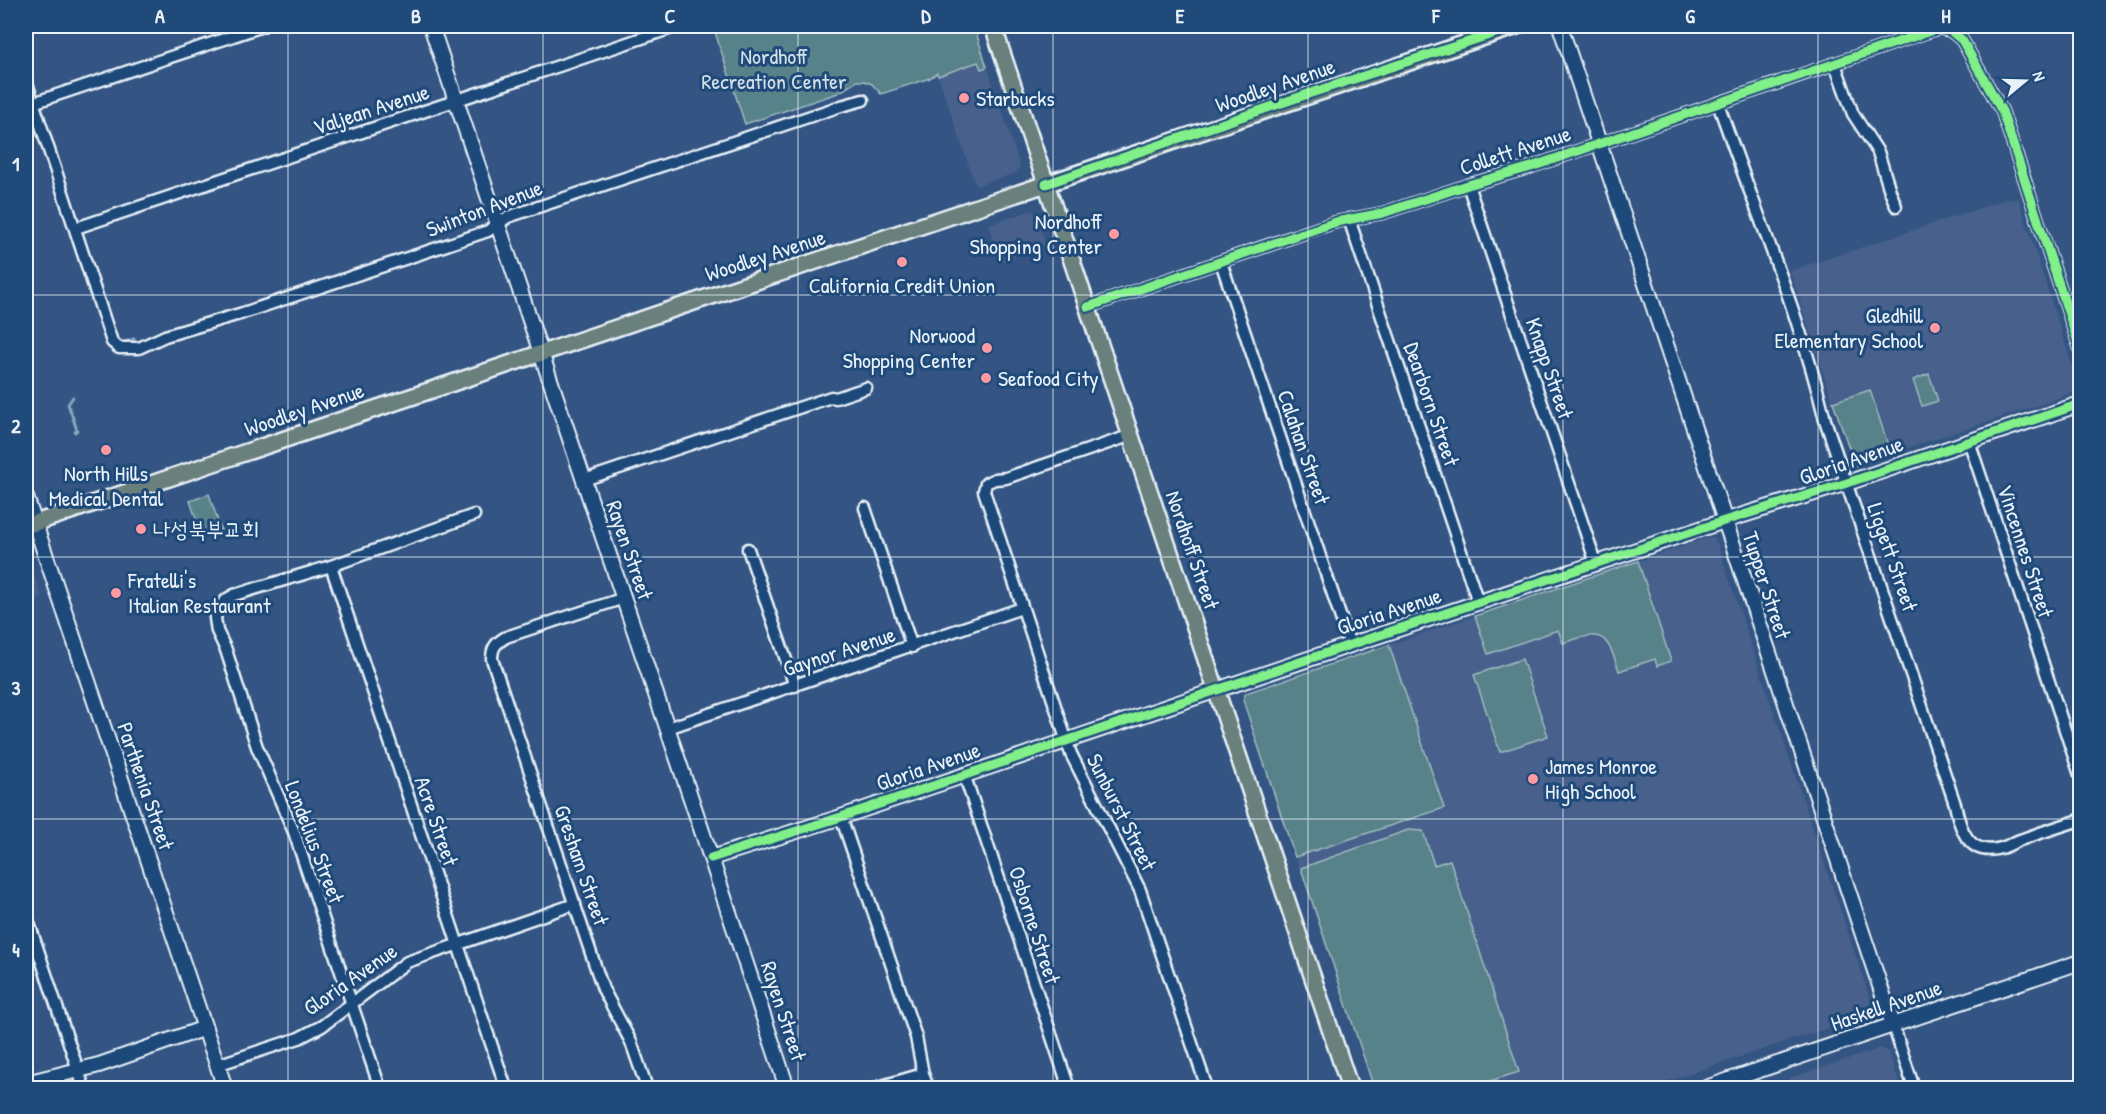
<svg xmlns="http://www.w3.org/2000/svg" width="2106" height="1114" font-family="'Patrick Hand','Poor Story',sans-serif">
<rect width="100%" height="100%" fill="#345583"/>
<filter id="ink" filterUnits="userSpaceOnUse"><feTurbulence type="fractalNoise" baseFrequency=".0167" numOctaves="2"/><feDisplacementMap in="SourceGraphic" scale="12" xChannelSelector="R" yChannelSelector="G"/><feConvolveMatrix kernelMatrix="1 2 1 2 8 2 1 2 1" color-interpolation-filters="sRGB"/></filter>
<g filter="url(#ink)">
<g fill="#46618c">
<path d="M984,57L1020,166L1016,173L976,186L937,73Z"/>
<path d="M2018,198L2080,390L2045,403L1855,465L1837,416L1790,271L2007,199L2010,200Z"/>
<path d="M1030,211L1036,213L1046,246L1001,262L988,225Z"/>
<path d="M1710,537H1714L1716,540L1873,1007V1011L1870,1014L1647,1088H1373L1243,700V695L1246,693Z"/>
<path d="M26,551L42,597L26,603Z"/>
<path d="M1882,1048L1888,1052L1901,1088H1793L1789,1078Z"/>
</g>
<g fill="#598289" stroke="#a0bac0" stroke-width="1.5">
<path d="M713,26H974L987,67L981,69L978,62L938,76L937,73L930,78L881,94L872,84L864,81H857L838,93L745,124Z"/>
<path d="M1929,374L1938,401L1922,406L1913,380Z"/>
<path d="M1870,390L1891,454L1855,465L1833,402Z"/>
<path d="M209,494L221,530L202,536L190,501Z"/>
<path d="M1638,561L1671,661L1657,666L1655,659L1619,671C1606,632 1602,630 1563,643L1558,630L1488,654L1475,616Z"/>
<path d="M1389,645L1444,808L1295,857L1243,700L1246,693Z"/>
<path d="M1522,659L1548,736L1500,752L1474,675Z"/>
<path d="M1408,830L1423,831L1434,865L1450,860L1519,1072L1468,1088H1410L1408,1086L1400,1088H1374L1301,868Z"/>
</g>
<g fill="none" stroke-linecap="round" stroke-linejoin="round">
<g stroke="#84a8c1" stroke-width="3">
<path d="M119,344L134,339"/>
<path d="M73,397L68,404L77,430L75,432"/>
</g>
<defs>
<g id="street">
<path d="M1835,64L1853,114L1878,152L1890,191L1896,206"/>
<path d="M26,80L112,342L119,348H139L165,336L243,313L488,231L508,217L841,106L863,100"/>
<path d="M33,103L263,26"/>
<path d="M1718,103C1754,208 1799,311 1825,420L1955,804C1960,830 1969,857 2001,848C2009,846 2015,841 2023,839C2042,832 2061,826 2080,820"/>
<path d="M1468,185L1596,563"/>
<path d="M1349,219L1478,602"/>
<path d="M76,228L678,26"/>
<path d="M1221,262L1350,645"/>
<path d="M1088,307L1336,222L1383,213L1468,185L1531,167L1939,28L1951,31L1962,40L2002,111L2080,348"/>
<path d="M1132,435L1006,478L995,479L986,483L984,491L1071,754L1140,890L1207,1088"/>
<path d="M1969,441L2080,775"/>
<path d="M584,480L831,397L836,398L866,388"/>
<path d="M865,508L912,647"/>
<path d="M748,549L795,686"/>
<path d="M331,566L506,1088"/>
<path d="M624,598L506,637C496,643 492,647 492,659L603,989L631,1042L647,1088"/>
<path d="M668,728L1022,608"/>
<path d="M964,774L1069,1088"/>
<path d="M841,817L916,1037L923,1074L928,1088"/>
<path d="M26,914L84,1088"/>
<path d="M1893,1025L1914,1088"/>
<path d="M217,1065L299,1038L322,1026L407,962L575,904"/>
<path d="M380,1088L294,832L257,747L226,650L217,631L215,618L217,611L227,599L234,595L331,566L474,515"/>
<path d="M875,1088L923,1074"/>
</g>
<g id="secondary">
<path d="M431,26L711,858L787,1088"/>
<path d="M1560,26L1893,1025"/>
<path d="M26,497L225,1088"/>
<path d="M711,858L841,817L1350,645L1724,521L1847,483L2080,404"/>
<path d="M26,1083L99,1065L205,1028"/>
<path d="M1706,1088L2080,962"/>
</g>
<g id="primary">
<path d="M993,26L1350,1088"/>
<path d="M26,526L1517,26"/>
</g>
</defs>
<use href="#street" stroke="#e8f1f8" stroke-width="15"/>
<use href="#secondary" stroke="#e8f1f8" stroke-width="18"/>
<use href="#primary" stroke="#e8f1f8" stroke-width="20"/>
<use href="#street" stroke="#1f4a7a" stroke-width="10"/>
<use href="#secondary" stroke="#1f4a7a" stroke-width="14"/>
<use href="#primary" stroke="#6a807d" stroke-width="15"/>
<defs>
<g id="cycleway">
<path d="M1046,184L1308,94L1517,26"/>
<path d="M1088,307L1336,222L1383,213L1468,185L1531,167L1939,28L1951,31L1962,40L2002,111L2080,348"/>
<path d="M711,858L841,817L1350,645L1724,521L1847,483L2080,404"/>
</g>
</defs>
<use href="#cycleway" stroke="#1f4a7a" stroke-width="13"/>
<use href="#cycleway" stroke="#82f089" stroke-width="9"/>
</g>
</g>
<path fill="none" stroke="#e8f1f8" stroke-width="1.5" stroke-opacity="0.55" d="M288,26V1088M543,26V1088M798,26V1088M1053,26V1088M1308,26V1088M1563,26V1088M1818,26V1088M26,295H2080M26,557H2080M26,819H2080"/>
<g fill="#ff9aa2" stroke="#1f4a7a" stroke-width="2">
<circle cx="964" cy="98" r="6"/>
<circle cx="1114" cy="234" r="6"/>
<circle cx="902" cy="262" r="6"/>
<circle cx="1935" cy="328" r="6"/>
<circle cx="987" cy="348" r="6"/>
<circle cx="986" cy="378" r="6"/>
<circle cx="106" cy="450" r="6"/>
<circle cx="141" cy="529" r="6"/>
<circle cx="116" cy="593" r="6"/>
<circle cx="1533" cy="779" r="6"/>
</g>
<g text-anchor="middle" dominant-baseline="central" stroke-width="6" stroke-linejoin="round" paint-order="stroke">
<g font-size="22" fill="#d3e0e7" stroke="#1f4a7a">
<text x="774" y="56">Nordhoff<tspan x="774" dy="25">Recreation Center</tspan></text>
</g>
<g font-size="22" fill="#e8f1f8" stroke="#1f4a7a">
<text transform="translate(1275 85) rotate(-19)">Woodley Avenue</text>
<text transform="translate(371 109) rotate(-18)">Valjean Avenue</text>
<text transform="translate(1515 150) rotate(-18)">Collett Avenue</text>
<text transform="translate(484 208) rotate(-21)">Swinton Avenue</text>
<text transform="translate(765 255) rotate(-18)">Woodley Avenue</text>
<text transform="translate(1550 368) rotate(71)">Knapp Street</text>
<text transform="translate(1432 404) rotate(71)">Dearborn Street</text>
<text transform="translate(304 409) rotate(-19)">Woodley Avenue</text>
<text transform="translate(1304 447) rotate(71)">Calahan Street</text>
<text transform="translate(1851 460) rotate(-19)">Gloria Avenue</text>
<text transform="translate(630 550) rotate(71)">Rayen Street</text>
<text transform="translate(1193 550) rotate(71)">Nordhoff Street</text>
<text transform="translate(2026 551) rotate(72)">Vincennes Street</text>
<text transform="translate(1893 557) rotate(71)">Liggett Street</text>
<text transform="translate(1767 585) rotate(72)">Tupper Street</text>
<text transform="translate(1389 611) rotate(-18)">Gloria Avenue</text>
<text transform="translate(839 651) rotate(-18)">Gaynor Avenue</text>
<text transform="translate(928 766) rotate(-19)">Gloria Avenue</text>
<text transform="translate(146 786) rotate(71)">Parthenia Street</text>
<text transform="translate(1122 812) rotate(63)">Sunburst Street</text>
<text transform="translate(437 821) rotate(71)">Acre Street</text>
<text transform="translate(315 842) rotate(69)">Londelius Street</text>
<text transform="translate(582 865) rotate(71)">Gresham Street</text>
<text transform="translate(1035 925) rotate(72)">Osborne Street</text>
<text transform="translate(350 979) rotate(-35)">Gloria Avenue</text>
<text transform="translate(1886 1005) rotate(-19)">Haskell Avenue</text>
<text transform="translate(784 1011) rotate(72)">Rayen Street</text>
</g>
<g font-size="22" fill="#e8f1f8" stroke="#1f4a7a" text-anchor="start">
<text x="976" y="98">Starbucks</text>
<text x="1102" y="221" text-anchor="end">Nordhoff<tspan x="1102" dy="25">Shopping Center</tspan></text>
<text x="902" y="285" text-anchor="middle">California Credit Union</text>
<text x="1923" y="315" text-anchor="end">Gledhill<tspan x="1923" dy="25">Elementary School</tspan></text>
<text x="975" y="335" text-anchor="end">Norwood<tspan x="975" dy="25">Shopping Center</tspan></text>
<text x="998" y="378">Seafood City</text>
<text x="106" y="473" text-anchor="middle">North Hills<tspan x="106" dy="25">Medical Dental</tspan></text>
<text x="153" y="529">나성북부교회</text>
<text x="128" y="580">Fratelli's<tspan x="128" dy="25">Italian Restaurant</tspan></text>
<text x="1545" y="766">James Monroe<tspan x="1545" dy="25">High School</tspan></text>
</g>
</g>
<rect width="2106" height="1114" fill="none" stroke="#1f4a7a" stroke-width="66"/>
<g transform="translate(2025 81) rotate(71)" stroke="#1f4a7a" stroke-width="4.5" paint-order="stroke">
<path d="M0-4.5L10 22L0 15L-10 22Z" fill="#e8f1f8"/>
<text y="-9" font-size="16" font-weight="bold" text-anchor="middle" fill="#e8f1f8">N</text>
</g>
<rect x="33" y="33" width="2040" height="1048" fill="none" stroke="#e8f1f8" stroke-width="2"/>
<g font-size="20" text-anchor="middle" font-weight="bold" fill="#e8f1f8">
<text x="160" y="23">A</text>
<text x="416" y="23">B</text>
<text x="670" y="23">C</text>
<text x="926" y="23">D</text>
<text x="1180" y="23">E</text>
<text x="1436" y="23">F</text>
<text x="1690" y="23">G</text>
<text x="1946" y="23">H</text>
<text x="16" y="171">1</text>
<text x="16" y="433">2</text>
<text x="16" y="695">3</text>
<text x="16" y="957">4</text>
</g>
</svg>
